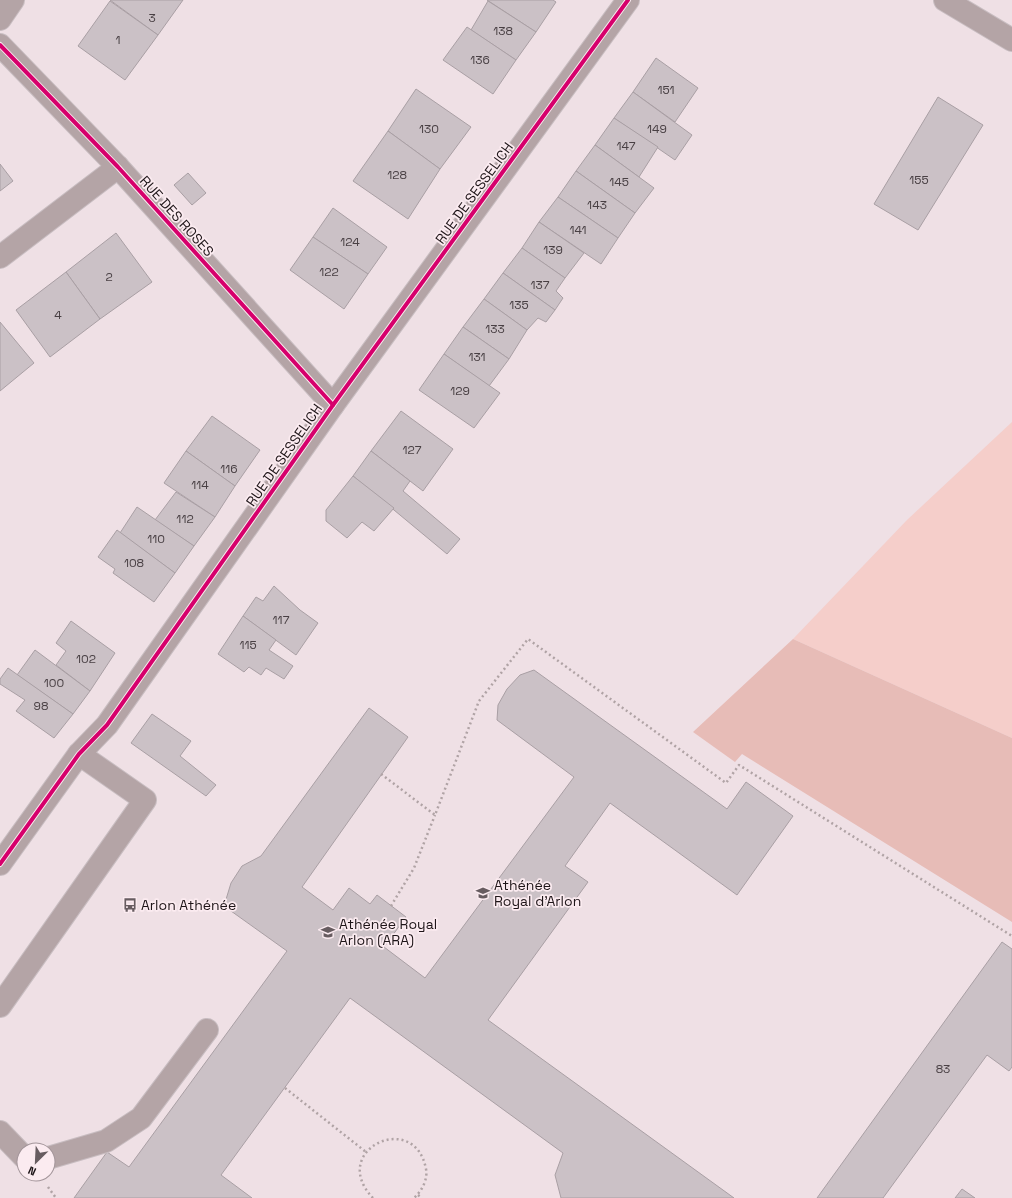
<svg xmlns="http://www.w3.org/2000/svg" width="1012" height="1198" font-family="'Space Grotesk',sans-serif">
<rect width="100%" height="100%" fill="#efe0e5"/>
<path fill="#f5ceca" d="M1012,422V738L793,639L907,520Z"/>
<path fill="#e7bcb7" d="M793,639L1012,738V922L742,754L735,762L693,732Z"/>
<g fill="#cbc1c6" stroke="#a99fa4">
<path d="M110,0H183L158,35Z"/>
<path d="M487,0H553L556,2L536,32Z"/>
<path d="M110,1L158,35L125,80L78,46Z"/>
<path d="M488,1L536,32L516,60L471,30Z"/>
<path d="M467,27L516,60L493,94L443,60Z"/>
<path d="M656,58L698,88L675,122L633,92Z"/>
<path d="M416,89L471,127L440,169L388,131Z"/>
<path d="M633,92L692,135L675,160L614,118Z"/>
<path d="M938,97L983,125L918,230L874,204Z"/>
<path d="M614,118L658,147L639,177L595,145Z"/>
<path d="M388,131L440,169L408,219L353,181Z"/>
<path d="M595,145L654,188L635,213L576,171Z"/>
<path d="M0,164L13,181L0,191Z"/>
<path d="M576,171L635,213L618,238L558,197Z"/>
<path d="M188,173L206,193L192,205L174,185Z"/>
<path d="M558,197L618,238L601,264L539,222Z"/>
<path d="M333,208L387,247L368,274L313,237Z"/>
<path d="M539,222L584,253L565,278L522,248Z"/>
<path d="M116,233L152,282L100,319L66,272Z"/>
<path d="M313,237L368,274L344,309L290,270Z"/>
<path d="M522,248L565,278L556,291L563,298L555,310L503,273Z"/>
<path d="M66,272L100,319L50,357L16,310Z"/>
<path d="M503,273L555,310L546,322L538,318L527,330L484,299Z"/>
<path d="M484,299L527,330L509,359L463,327Z"/>
<path d="M0,322L34,363L0,391Z"/>
<path d="M463,327L509,359L489,386L444,354Z"/>
<path d="M444,354L500,393L474,428L419,390Z"/>
<path d="M401,411L453,449L423,491L371,451Z"/>
<path d="M212,416L260,450L235,486L186,451Z"/>
<path d="M186,451L235,486L215,517L164,483Z"/>
<path d="M371,451L410,481L403,491L460,539L447,554L353,476Z"/>
<path d="M353,476L394,508L374,531L362,522L347,538L326,521V510Z"/>
<path d="M176,492L215,517L194,546L155,520Z"/>
<path d="M137,507L194,546L175,573L120,533Z"/>
<path d="M117,530L175,573L154,602L113,573L115,569L98,557Z"/>
<path d="M274,586L300,610L318,623L296,655L243,616L256,597L263,601Z"/>
<path d="M243,616L276,640L269,650L293,666L284,679L266,668L261,675L249,667L244,672L218,654Z"/>
<path d="M71,621L115,653L90,691L56,665L66,651L56,643Z"/>
<path d="M35,650L90,691L73,714L17,675Z"/>
<path d="M8,668L73,714L54,738L16,711L25,700L0,684V679Z"/>
<path d="M534,670L727,809L746,782L793,816L737,895L610,803L565,866L588,882L488,1020L734,1198H561L555,1175L563,1153L350,998L221,1175L252,1198H74L107,1152L129,1167L287,951L224,906L231,883L242,866L261,856L369,708L408,737L302,887L333,910L349,888L370,904L377,895L406,917L384,947L425,978L574,777L497,720L498,705L507,689L520,675Z"/>
<path d="M152,714L191,741L180,756L216,785L206,796L131,743Z"/>
<path d="M1002,942L1012,949V1067L1009,1071L987,1055L883,1198H817Z"/>
<path d="M962,1189L975,1198H955Z"/>
</g>
<g fill="none" stroke-linecap="round" stroke-linejoin="round">
<defs>
<g id="minor">
<path d="M945,0L1012,40"/>
<path d="M0,19L13,0"/>
<path d="M0,45L118,167L333,405"/>
<path d="M0,257L118,167"/>
<path d="M0,864L79,754L107,725L333,405L628,0"/>
<path d="M0,1006L145,800L79,754"/>
<path d="M0,1132L24,1157"/>
<path d="M48,1158L106,1141L141,1118L207,1030"/>
</g>
</defs>
<use href="#minor" stroke="#c8bdc1" stroke-width="24"/>
<g stroke="#b0a3a5" stroke-width="2.5" stroke-dasharray="2 3" stroke-linecap="butt">
<path d="M381,774L435,815L479,701L528,639L726,783L739,765L1012,936"/>
<path d="M391,906L414,868L435,815"/>
<path d="M285,1088L366,1152"/>
<path d="M48,1187L56,1198"/>
<path d="M418,1195L422,1198"/>
<path d="M373,1198C327,1150 415,1109 426,1169C428,1179 422,1191 414,1198"/>
</g>
<use href="#minor" stroke="#b4a4a6" stroke-width="22"/>
<defs>
<g id="cycleway">
<path d="M0,45L118,167L333,405"/>
<path d="M0,864L79,754L107,725L333,405L628,0"/>
</g>
</defs>
<use href="#cycleway" stroke="#fbebf0" stroke-width="6"/>
<use href="#cycleway" stroke="#d6006c" stroke-width="4"/>
</g>
<defs>
<symbol id="school-bare" viewBox="-9 -9 18 18"><path d="M0-5L7-2L0 1L-7-2ZM-4 1L0 2.5L4 1V4Q0 6-4 4Z" fill="#675c60" stroke="#fbebf0" stroke-width="2.5" paint-order="stroke"/></symbol>
<symbol id="bus-bare" viewBox="-9 -9 18 18"><path d="M-5-6H5V4H4V6H2V4H-2V6H-4V4H-5ZM-3.5-4V0h7V-4ZM-3.5 1.2v1.5H-2V1.2ZM2 1.2v1.5H3.5V1.2Z" fill="#675c60" stroke="#fbebf0" stroke-width="2.5" paint-order="stroke"/></symbol>
</defs>
<g fill-rule="evenodd">
<use href="#school-bare" x="473" y="883" width="20" height="20"/>
<use href="#bus-bare" x="120" y="895" width="20" height="20"/>
<use href="#school-bare" x="318" y="922" width="20" height="20"/>
</g>
<g text-anchor="middle" dominant-baseline="central" stroke-width="3.5" stroke-linejoin="round" paint-order="stroke">
<g font-size="12" fill="#494044">
<text x="152" y="18">3</text>
<text x="503" y="31">138</text>
<text x="118" y="40">1</text>
<text x="480" y="60">136</text>
<text x="666" y="90">151</text>
<text x="429" y="129">130</text>
<text x="657" y="129">149</text>
<text x="626" y="146">147</text>
<text x="397" y="175">128</text>
<text x="919" y="180">155</text>
<text x="619" y="182">145</text>
<text x="597" y="205">143</text>
<text x="578" y="230">141</text>
<text x="350" y="242">124</text>
<text x="553" y="250">139</text>
<text x="329" y="272">122</text>
<text x="109" y="277">2</text>
<text x="540" y="285">137</text>
<text x="519" y="305">135</text>
<text x="58" y="315">4</text>
<text x="495" y="329">133</text>
<text x="477" y="357">131</text>
<text x="460" y="391">129</text>
<text x="412" y="450">127</text>
<text x="229" y="469">116</text>
<text x="200" y="485">114</text>
<text x="185" y="519">112</text>
<text x="156" y="539">110</text>
<text x="134" y="563">108</text>
<text x="281" y="620">117</text>
<text x="248" y="645">115</text>
<text x="86" y="659">102</text>
<text x="54" y="683">100</text>
<text x="41" y="706">98</text>
<text x="943" y="1069">83</text>
</g>
<g font-size="14" fill="#1e1518" stroke="#fbebf0">
<text transform="translate(474 193) rotate(-54)">RUE DE SESSELICH</text>
<text transform="translate(177 216) rotate(48)">RUE DES ROSES</text>
<text transform="translate(284 455) rotate(-55)">RUE DE SESSELICH</text>
</g>
<g font-size="14" fill="#1e1518" stroke="#fbebf0" text-anchor="start">
<text x="494" y="885">Athénée<tspan x="494" dy="16">Royal d'Arlon</tspan></text>
<text x="141" y="905">Arlon Athénée</text>
<text x="339" y="924">Athénée Royal<tspan x="339" dy="16">Arlon (ARA)</tspan></text>
</g>
</g>
<g transform="translate(36 1162) rotate(204)"><circle r="19" fill="#fbebf0" stroke="#a3959a"/>
<path d="M0-3L7 15L0 10L-7 15Z" fill="#675c60"/>
<text y="-6" font-size="11" font-weight="bold" text-anchor="middle" fill="#1e1518">N</text>
</g>
</svg>
